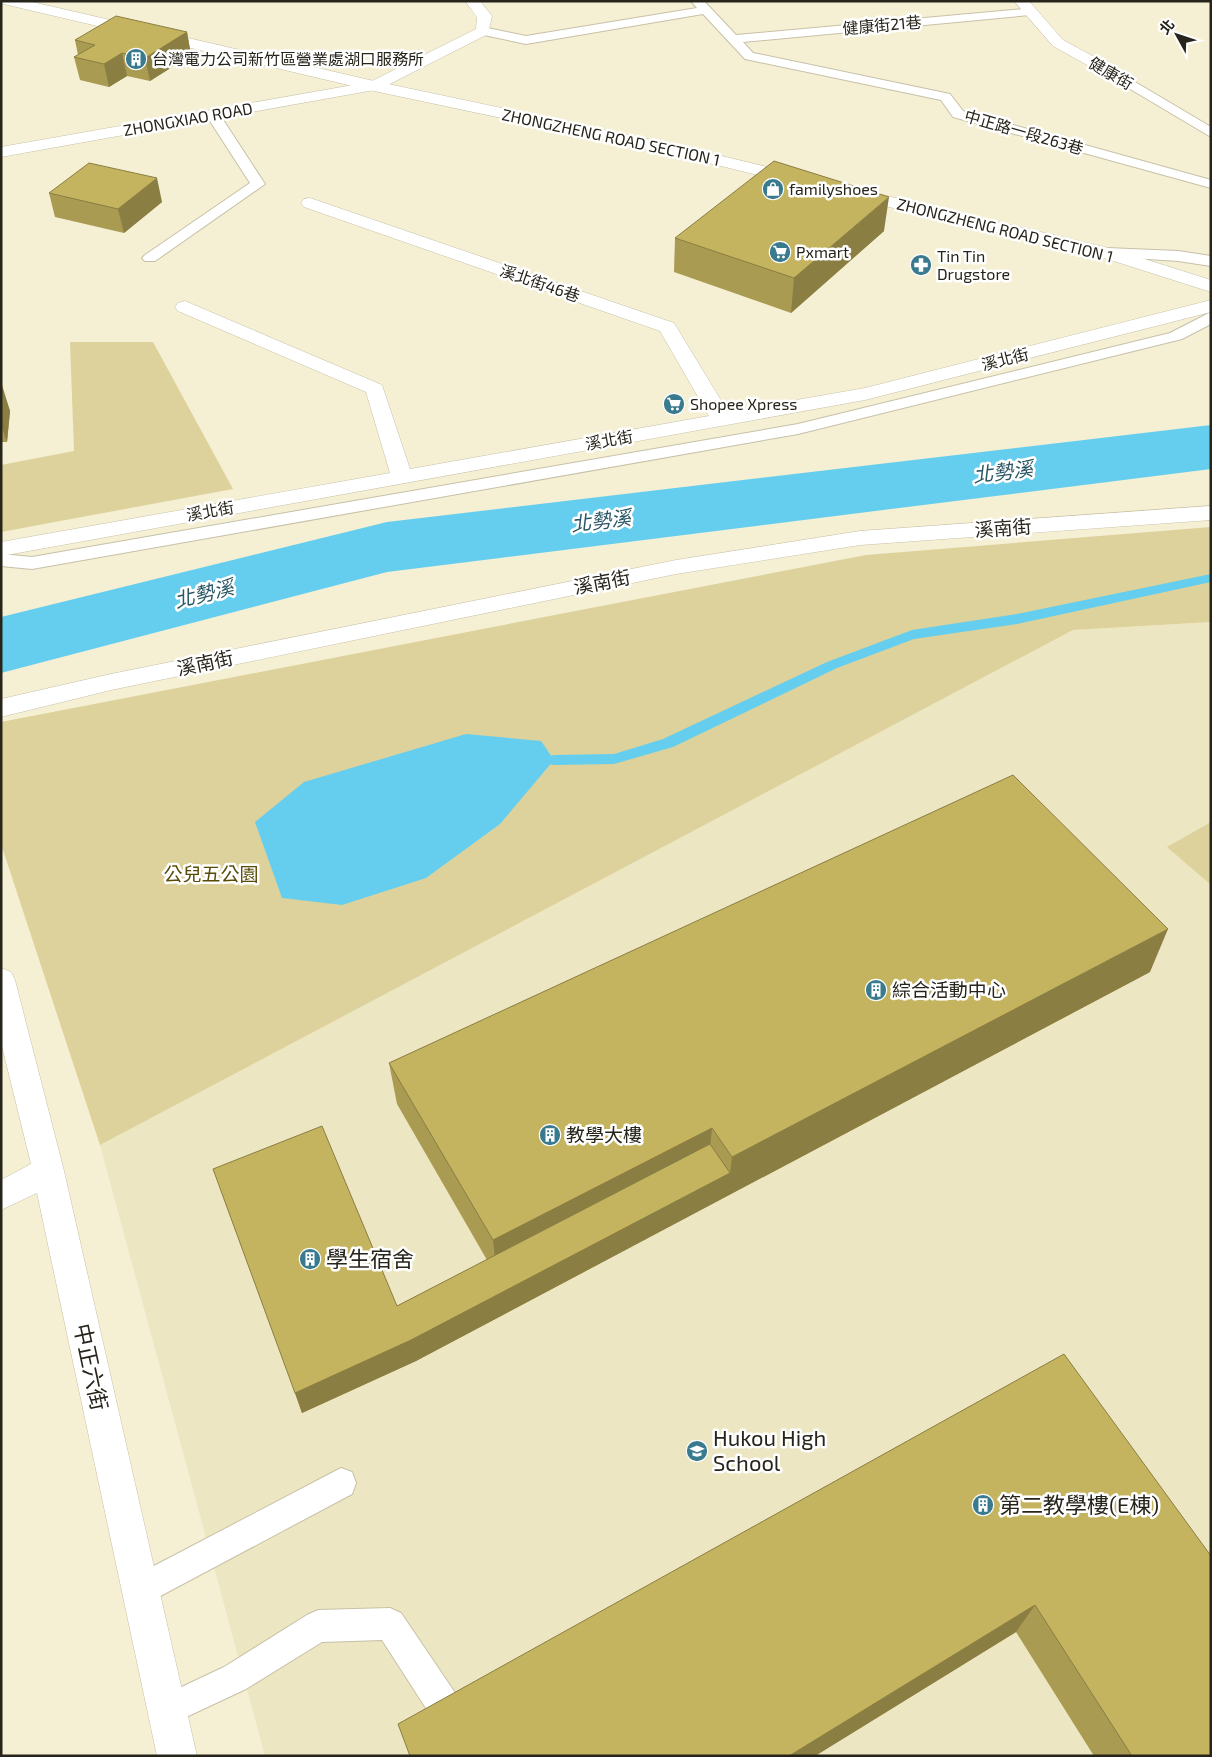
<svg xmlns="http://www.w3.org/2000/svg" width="1212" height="1757" viewBox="0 0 1212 1757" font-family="'Exo 2','Noto Sans TC',sans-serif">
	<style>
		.built { fill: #ede6c3 }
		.green { fill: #ddd29b }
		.water { fill: #65ceef }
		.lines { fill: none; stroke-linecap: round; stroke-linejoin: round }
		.stream { fill: #65ceef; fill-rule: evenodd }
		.river { fill: #65ceef; fill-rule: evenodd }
		.lane-casing { stroke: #c7c1a7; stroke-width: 2 }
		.street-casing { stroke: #c7c1a7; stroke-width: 1 }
		.secondary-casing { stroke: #c7c1a7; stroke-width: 1 }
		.lane { fill: #fff; fill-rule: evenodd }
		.street { fill: #fff; fill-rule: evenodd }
		.secondary { fill: #fff; fill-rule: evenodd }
		.wall { fill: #a99b52 }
		.shaded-wall { fill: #8a7e42 }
		.building { fill: #c5b45f; stroke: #8a7e42 }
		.labels { text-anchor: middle; stroke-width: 5; stroke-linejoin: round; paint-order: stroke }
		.far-street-label { font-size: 16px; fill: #27251b; stroke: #fff }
		.far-poi-label { font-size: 16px; fill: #27251b; stroke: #fff; text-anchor: start }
		.street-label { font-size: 19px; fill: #27251b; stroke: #fff }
		.park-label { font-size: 19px; fill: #574b06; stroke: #fff }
		.poi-label { font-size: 19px; fill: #27251b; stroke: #fff; text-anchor: start }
		.water-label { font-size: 20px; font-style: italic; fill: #2a5765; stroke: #fff }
		.near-poi-label { font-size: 22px; fill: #27251b; stroke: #fff; text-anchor: start }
		.near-street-label { font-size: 22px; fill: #27251b; stroke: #fff }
	</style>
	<rect width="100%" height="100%" fill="#f5efd4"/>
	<path class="built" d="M 1211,622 L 1211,1756 L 265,1756 L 100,1145 L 1073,630 Z"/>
	<path class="green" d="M 70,342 L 153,342 L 233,489 L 1,532 L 1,465 L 74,451 Z
		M 1211,527 L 1211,622 L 1073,630 L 100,1145 L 1,844 L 1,722 L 866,555 Z
		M 1211,822 L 1211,885 L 1167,847 Z"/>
	<path class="water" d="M 466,734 L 541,741 L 554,760 L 500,824 L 426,878 L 342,905 L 282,898 L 255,822 L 304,782 Z"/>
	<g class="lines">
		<path class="stream" d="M 1211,574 L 1211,582 L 1017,624 L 914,639 L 837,668 L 673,747 L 614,764 L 554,765 L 549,764 L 546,760 L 549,756 L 554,755 L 614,754 L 663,739 L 827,662 L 912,630 L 1017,614 Z"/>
		<path class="river" d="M 1211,425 L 1211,469 L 387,572 L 1,673 L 1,617 L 387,522 Z"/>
		<g class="lane-casing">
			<path id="lane" d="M 691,1 L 704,1 L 736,35 L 1034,8 L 1036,11 L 1034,14 L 1030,15 L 743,42 L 753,53 L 950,94 L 963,111 L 1211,180 L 1211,188 L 953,117 L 941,100 L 745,59 L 703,14 L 526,44 L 479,34 L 477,31 L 483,27 L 526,36 L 697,8 Z
				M 1120,73 L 1211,127 L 1211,137 L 1115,80 L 1114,77 Z
				M 213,111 L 218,112 L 265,184 L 155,261 L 145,261 L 142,258 L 145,255 L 250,183 L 206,115 Z
				M 1107,248 L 1178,251 L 1211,256 L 1211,266 L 1178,261 L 1102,256 L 1099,253 L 1102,250 Z
				M 1211,312 L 1211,324 L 1182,339 L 798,434 L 32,569 L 1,566 L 1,554 L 32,557 L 798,424 L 1170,333 Z
				M 341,1468 L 352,1472 L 356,1483 L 352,1494 L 151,1601 L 140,1605 L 129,1601 L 125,1590 L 129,1579 Z
				M 390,1608 L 401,1613 L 466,1709 L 470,1721 L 466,1733 L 454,1737 L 442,1733 L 382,1640 L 322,1642 L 246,1689 L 167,1726 L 156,1721 L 151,1710 L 156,1699 L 224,1667 L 307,1615 L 318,1610 Z"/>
		</g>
		<g class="street-casing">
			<path id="street" d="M 465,1 L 480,1 L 492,16 L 488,34 L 380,89 L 1,157 L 1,147 L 370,82 L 476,29 L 477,17 Z
				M 1014,1 L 1029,1 L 1063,40 L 1126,74 L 1128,77 L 1126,80 L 1114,80 L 1053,46 Z
				M 310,198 L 674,323 L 728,412 L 865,388 L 1211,300 L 1211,312 L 865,400 L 1,556 L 1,542 L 390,473 L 366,392 L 178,311 L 175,307 L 178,303 L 185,301 L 382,385 L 410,469 L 709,416 L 660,331 L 304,207 L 301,203 L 304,199 Z
				M 1211,506 L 1211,520 L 860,545 L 676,574 L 111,690 L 1,717 L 1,699 L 111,674 L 676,560 L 860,531 Z
				M 1,968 L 11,972 L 15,980 L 64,1171 L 197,1756 L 157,1756 L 37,1193 L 1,1210 L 1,1180 L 31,1164 L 1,1042 Z"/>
		</g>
		<g class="secondary-casing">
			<path id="secondary" d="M 1,1 L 28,1 L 374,81 L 676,145 L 805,176 L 808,180 L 805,184 L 799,185 L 676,155 L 374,91 L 8,5 L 3,4 Z
				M 853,188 L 1113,249 L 1211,280 L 1211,292 L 1101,257 L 847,197 L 844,193 L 847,189 Z"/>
		</g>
		<use href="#lane" class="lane"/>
		<use href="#street" class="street"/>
		<use href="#secondary" class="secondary"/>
	</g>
	<path class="wall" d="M 187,32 L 191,55 L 150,81 L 127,76 L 109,87 L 80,80 L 74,57 L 78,55 L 75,40 Z
		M 49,193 L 162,202 L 124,233 L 55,217 Z
		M 884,231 L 791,313 L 674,272 L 675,238 Z
		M 1,386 L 10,411 L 7,442 L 1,442 Z
		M 1150,972 L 416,1361 L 302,1413 L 295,1393 L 397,1306 L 487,1260 L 397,1104 L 389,1063 Z
		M 1211,1556 L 1211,1756 L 1094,1756 L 1016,1632 L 815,1756 L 410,1756 Z"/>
	<path class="shaded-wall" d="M 187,32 L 191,55 L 150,81 L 145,58 Z
		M 122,53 L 127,76 L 109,87 L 104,64 Z
		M 157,178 L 162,202 L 124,233 L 118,209 Z
		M 889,197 L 884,231 L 791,313 L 794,278 Z
		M 2,385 L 10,411 L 7,442 L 1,425 Z
		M 1168,929 L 1150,972 L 416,1361 L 302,1413 L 295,1393 L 730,1173 L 732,1157 Z
		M 712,1128 L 708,1167 L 497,1277 L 493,1240 Z
		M 1035,1605 L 1016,1632 L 815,1756 L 789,1756 Z"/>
	<path class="building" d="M 116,16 L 187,32 L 145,58 L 122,53 L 104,64 L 74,57 L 95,45 L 75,40 Z
		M 774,161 L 889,197 L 794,278 L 675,238 Z
		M 89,163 L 157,178 L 118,209 L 49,193 Z
		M 1013,775 L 1168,929 L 732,1157 L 712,1128 L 493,1240 L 389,1063 Z
		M 322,1126 L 397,1306 L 710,1144 L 730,1173 L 411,1340 L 295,1393 L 213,1169 Z
		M 1064,1354 L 1211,1556 L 1211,1756 L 1132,1756 L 1035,1605 L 789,1756 L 410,1756 L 398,1724 Z"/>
	<defs>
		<g id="building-disc" transform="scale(1.125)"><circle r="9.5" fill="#3a7a8e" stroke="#fff"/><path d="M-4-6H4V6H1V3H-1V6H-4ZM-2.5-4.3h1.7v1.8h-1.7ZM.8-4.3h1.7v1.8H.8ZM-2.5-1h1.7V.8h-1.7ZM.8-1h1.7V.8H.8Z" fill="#fff"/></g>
		<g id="shop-disc" transform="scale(1.125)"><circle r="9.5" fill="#3a7a8e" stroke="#fff"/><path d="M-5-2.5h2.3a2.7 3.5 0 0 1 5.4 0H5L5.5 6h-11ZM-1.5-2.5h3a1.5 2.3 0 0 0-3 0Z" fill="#fff"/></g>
		<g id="supermarket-disc" transform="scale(1.125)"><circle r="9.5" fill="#3a7a8e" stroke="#fff"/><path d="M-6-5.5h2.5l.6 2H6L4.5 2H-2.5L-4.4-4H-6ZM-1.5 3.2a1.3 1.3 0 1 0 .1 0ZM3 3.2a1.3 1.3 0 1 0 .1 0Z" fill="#fff"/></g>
		<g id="pharmacy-disc" transform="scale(1.125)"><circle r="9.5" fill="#3a7a8e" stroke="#fff"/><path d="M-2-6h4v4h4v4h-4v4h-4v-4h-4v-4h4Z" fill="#fff"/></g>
		<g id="school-disc" transform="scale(1.125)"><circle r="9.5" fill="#3a7a8e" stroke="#fff"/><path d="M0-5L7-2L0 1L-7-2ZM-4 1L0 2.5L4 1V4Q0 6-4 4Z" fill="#fff"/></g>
	</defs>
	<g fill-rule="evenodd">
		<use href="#building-disc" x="136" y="59"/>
		<use href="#shop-disc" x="773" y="189"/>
		<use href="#supermarket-disc" x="780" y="252"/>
		<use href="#pharmacy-disc" x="921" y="265"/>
		<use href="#supermarket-disc" x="674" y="404"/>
		<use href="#building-disc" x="876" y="990"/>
		<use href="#building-disc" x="550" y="1135"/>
		<use href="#building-disc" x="310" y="1259"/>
		<use href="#school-disc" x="697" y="1451"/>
		<use href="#building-disc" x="983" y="1505"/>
	</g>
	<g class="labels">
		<g class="far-street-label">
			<text transform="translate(882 25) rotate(-5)" y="6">健康街21巷</text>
			<text transform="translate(1111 73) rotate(30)" y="6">健康街</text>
			<text transform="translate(188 119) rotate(-10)" y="6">ZHONGXIAO ROAD</text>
			<text transform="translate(1024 132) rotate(16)" y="6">中正路一段263巷</text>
			<text transform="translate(611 137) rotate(12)" y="6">ZHONGZHENG ROAD SECTION 1</text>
			<text transform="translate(1005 230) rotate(14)" y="6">ZHONGZHENG ROAD SECTION 1</text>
			<text transform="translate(540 283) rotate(19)" y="6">溪北街46巷</text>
			<text transform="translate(1005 359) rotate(-14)" y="6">溪北街</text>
			<text transform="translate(609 440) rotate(-10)" y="6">溪北街</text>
			<text transform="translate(210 511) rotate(-10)" y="6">溪北街</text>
		</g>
		<g class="far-poi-label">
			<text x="152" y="65">台灣電力公司新竹區營業處湖口服務所</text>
			<text x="789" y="195">familyshoes</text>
			<text x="796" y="258">Pxmart</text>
			<text x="937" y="262">Tin Tin<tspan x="937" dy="18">Drugstore</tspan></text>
			<text x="690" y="410">Shopee Xpress</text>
		</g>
		<g class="street-label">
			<text transform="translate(1003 528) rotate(-4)" y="7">溪南街</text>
			<text transform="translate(602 582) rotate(-11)" y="7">溪南街</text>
			<text transform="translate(205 663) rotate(-12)" y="7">溪南街</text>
		</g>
		<g class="park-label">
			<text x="211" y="881">公兒五公園</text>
		</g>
		<g class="poi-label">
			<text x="892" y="997">綜合活動中心</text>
			<text x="566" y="1142">教學大樓</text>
		</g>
		<g class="water-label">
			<text transform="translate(1003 472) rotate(-7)" y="7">北勢溪</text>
			<text transform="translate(601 521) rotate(-7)" y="7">北勢溪</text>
			<text transform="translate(204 594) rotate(-14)" y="7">北勢溪</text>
		</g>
		<g class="near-poi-label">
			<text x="326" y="1267">學生宿舍</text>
			<text x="713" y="1446">Hukou High<tspan x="713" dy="25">School</tspan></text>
			<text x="999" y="1513">第二教學樓(E棟)</text>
		</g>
		<g class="near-street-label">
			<text transform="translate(91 1367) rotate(78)" y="8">中正六街</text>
		</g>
	</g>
	<rect width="1212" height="1757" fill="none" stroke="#27251b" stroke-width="5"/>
	<g transform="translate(1177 35) rotate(310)" stroke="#ffffff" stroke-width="4" paint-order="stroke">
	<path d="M0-4L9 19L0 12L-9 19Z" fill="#27251b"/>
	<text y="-8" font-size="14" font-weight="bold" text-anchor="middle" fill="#27251b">北</text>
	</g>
</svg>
